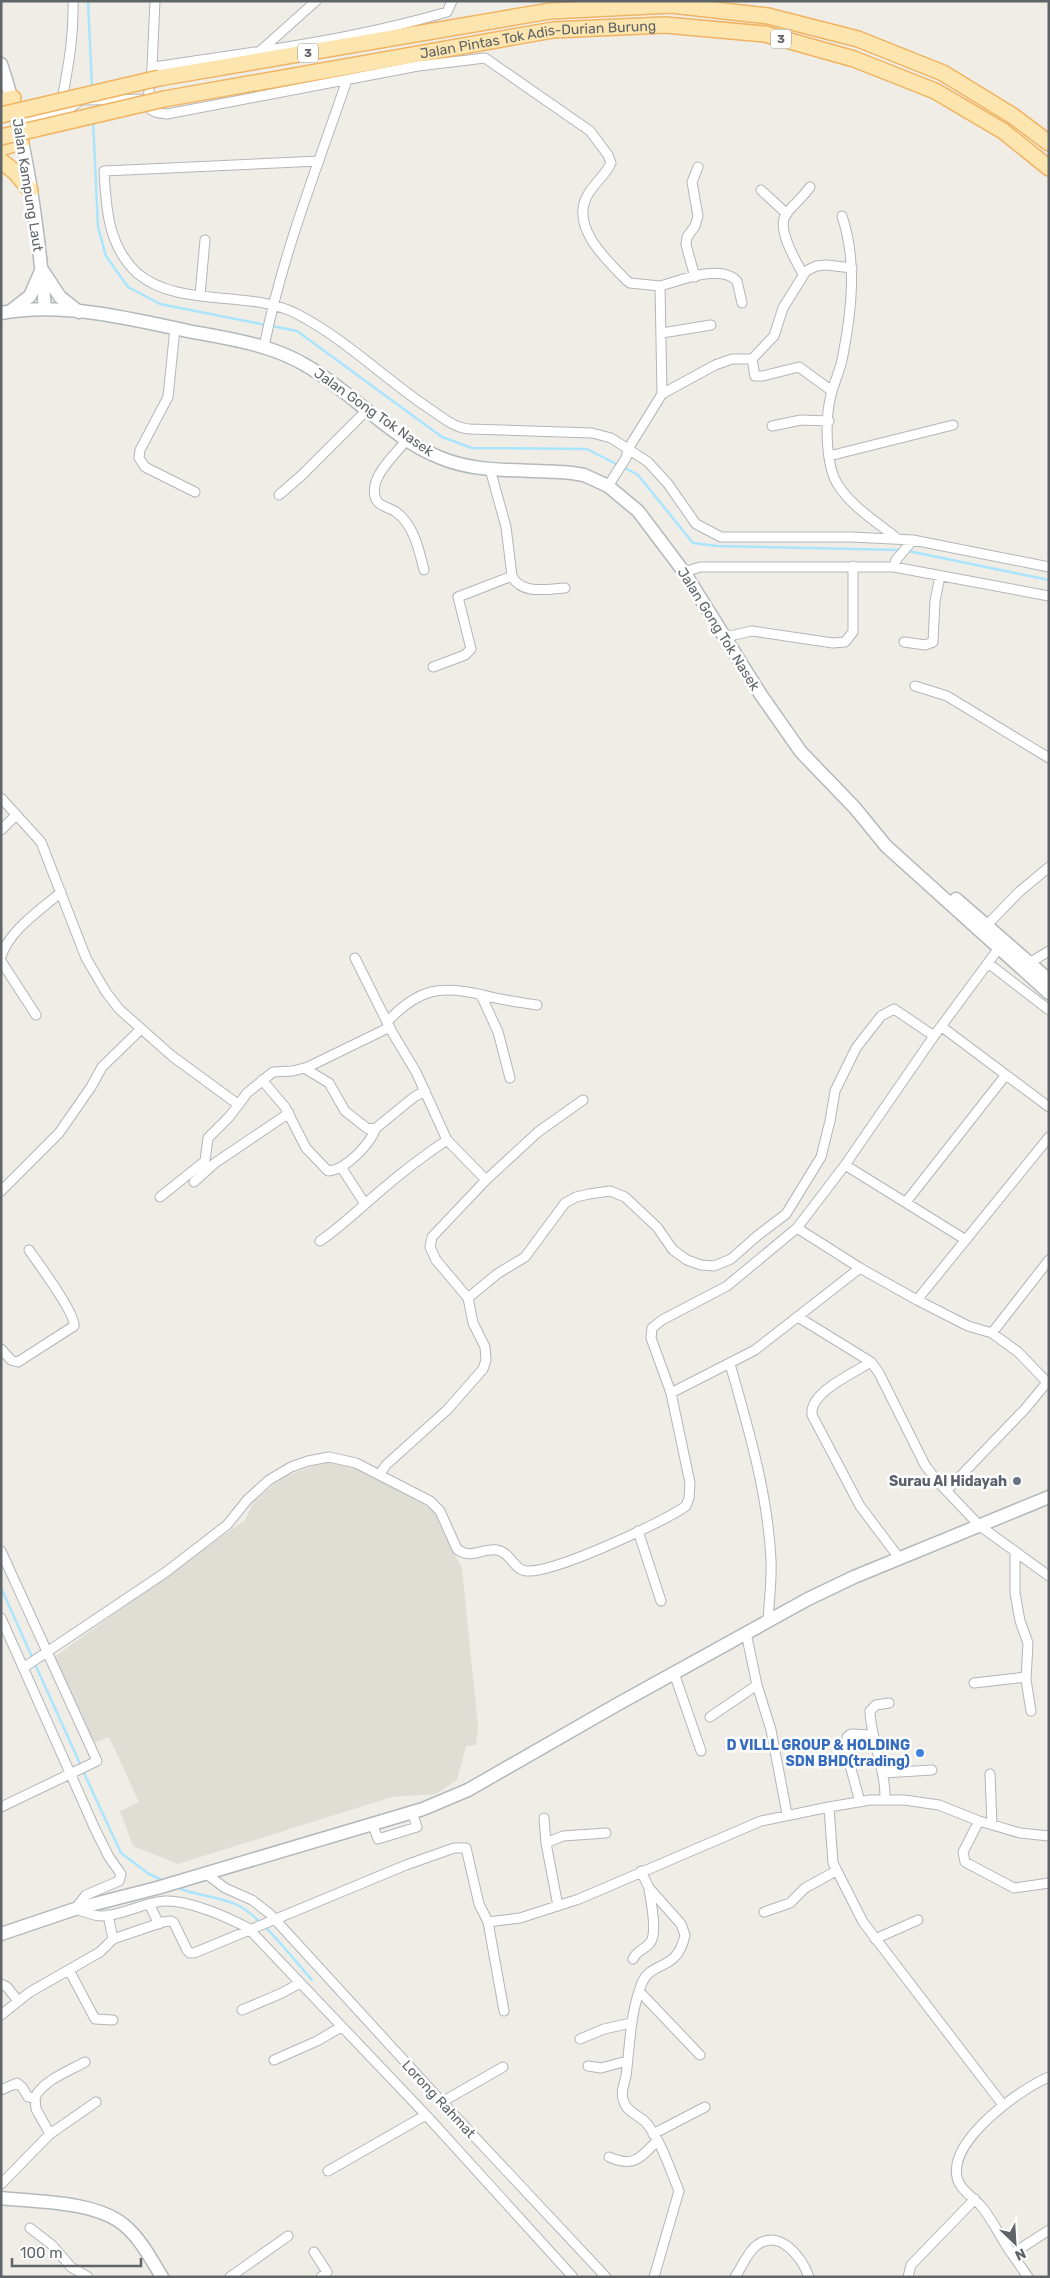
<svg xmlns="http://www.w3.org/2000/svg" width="1050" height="2278" viewBox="0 0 1050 2278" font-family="Rubik,sans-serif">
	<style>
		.education { fill: #e0ddd5 }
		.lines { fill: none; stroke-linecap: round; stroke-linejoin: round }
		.stream { stroke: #aae5fd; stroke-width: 2.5 }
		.street-casing { stroke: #b2b6b9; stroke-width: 11 }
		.secondary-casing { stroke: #b3b8bb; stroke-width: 15 }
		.primary-casing { stroke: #efb361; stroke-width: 18 }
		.street { stroke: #fff; stroke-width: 9 }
		.secondary { stroke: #fff; stroke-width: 12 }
		.primary { stroke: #fde5af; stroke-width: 15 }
		.primary-bridge-casing { stroke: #efb361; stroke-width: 18; stroke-linecap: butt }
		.primary-bridge { stroke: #fde5af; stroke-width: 15 }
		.worship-dot { fill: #6b7280; stroke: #fff; stroke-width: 2 }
		.shop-dot { fill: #3f7fe0; stroke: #fff; stroke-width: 2 }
		.labels { text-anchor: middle; stroke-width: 5; stroke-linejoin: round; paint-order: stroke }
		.shield { fill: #fff; stroke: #8e9295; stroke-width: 1 }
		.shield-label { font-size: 12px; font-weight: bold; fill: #5e6467 }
		.street-label { font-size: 14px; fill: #5e6467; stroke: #fff }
		.worship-label { font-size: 14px; font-weight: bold; fill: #5b616d; stroke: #fff; text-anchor: end }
		.shop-label { font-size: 14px; font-weight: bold; fill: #366cbe; stroke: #fff; text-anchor: end }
	</style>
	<rect width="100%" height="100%" fill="#f0ede7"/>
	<path class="education" d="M 330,1460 L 366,1470 L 434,1511 L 462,1569 L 478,1725 L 476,1745 L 466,1746 L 457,1780 L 436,1794 L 392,1797 L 178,1864 L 133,1846 L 120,1811 L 139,1802 L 109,1737 L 91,1744 L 54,1657 L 245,1520 L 254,1501 L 283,1477 Z"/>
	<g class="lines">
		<path class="stream" d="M 88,1 L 92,87
			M 93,120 L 98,227 L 106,256 L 128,287 L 160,304 L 266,325
			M 272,326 L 297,331 L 442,437 L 472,448 L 587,449 L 618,465
			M 623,467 L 638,475 L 693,543 L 717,546 L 900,550
			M 908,551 L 1049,580
			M 1,1588 L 33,1659
			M 35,1664 L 81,1766
			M 83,1771 L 121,1853 L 149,1874 L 164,1881
			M 176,1887 C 195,1896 220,1896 239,1906 C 261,1917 294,1960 312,1980"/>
		<g class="street-casing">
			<path id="street" d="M 259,52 L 316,1
				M 152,67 C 251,53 351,40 447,12 L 452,1
				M 63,94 C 69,63 74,33 73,1
				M 85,100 L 148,99 L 152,67 L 155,1
				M 147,100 L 147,106 C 153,113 158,113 167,114 L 418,66 L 485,58 L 590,131 L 608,155 L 611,163 C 605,176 592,185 586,198 C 572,229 607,260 626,280 L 630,283 L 660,286
				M 17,121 L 67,110 L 81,100
				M 319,161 L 104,171 C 106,208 108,246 137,273 C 179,309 250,289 297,314 C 344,338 384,378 427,407 C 441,416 453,428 470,429 L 592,433 L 611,438 L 648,462 L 668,484 L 696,524 L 721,537 L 851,537 L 913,540 L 1049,567
				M 761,190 L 787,214
				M 842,216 C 857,261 852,309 843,355 C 841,369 834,382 831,395 C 825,418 825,465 838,485 C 852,507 878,523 898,539
				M 803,274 C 796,261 776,229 786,214 C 793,205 803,197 810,187
				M 695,277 L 686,245 L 687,237 L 695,226 L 698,216 L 692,182 L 698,167
				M 200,295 L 205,240
				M 175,328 L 168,397 L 140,450 L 139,458 L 145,467 L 195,492
				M 662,333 L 711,325
				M 264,347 C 282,255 317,168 347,80
				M 752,359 L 755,376 L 763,376 L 799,367 L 832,391
				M 662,394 L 660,286 C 679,281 720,263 737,281 L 742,303
				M 772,426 L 801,420 L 829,421
				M 407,439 C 398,452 383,464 377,479 C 374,485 373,495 377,501 C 381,507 391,508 396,512 C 414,525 419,550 424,570
				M 829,456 L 953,425
				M 490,469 L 506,527 L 512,576 C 521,595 547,589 565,588
				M 608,486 L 626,458 L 628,449 L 662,394 L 715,365 L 732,359 L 752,359 L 774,336 L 783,308 L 806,271 L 816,266 L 827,265 L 852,268
				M 279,495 L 302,475 L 368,409
				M 894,567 L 896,560 L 913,540
				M 684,572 L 700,567 L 894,567 L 1049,596
				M 725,637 L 752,631 L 833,643 L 845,642 L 853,632 L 853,566
				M 904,642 L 925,645 L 933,642 L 935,601 L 940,576
				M 433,667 L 465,655 L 471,649 L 458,597 L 512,576
				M 915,686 L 947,696 L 1049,758
				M 1,798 L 41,842 L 86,958 L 106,992 L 119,1009 L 172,1056 L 232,1100 L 239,1104 L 247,1093 L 273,1072 L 293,1071 L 308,1067 L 390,1027
				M 1,830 L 16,815
				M 987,925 L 1019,892 L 1049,867
				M 1,957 C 9,930 41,910 61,892
				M 355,958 L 392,1032 L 416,1072 L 447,1140 L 486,1180
				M 1,961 L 36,1015
				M 988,963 L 1049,1010
				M 1029,963 L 1049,951
				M 481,995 L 498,1032 L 510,1078
				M 388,1021 C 419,988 441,985 483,995 C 501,1000 519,1002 537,1005
				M 942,1027 L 1049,1107
				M 304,1068 L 329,1083 L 345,1111 L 368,1129 L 376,1128 L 414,1097 L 425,1091
				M 262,1080 L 285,1107 L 306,1148 L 328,1171 C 346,1170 370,1144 376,1128
				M 845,1165 L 966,1240
				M 341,1167 L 365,1204
				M 194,1182 L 215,1163 L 289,1113
				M 1,1191 L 59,1133 L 91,1087 L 102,1067 L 141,1029
				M 160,1197 L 205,1161 L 208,1138 L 229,1117 L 239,1104
				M 906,1202 L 1005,1076
				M 797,1228 L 860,1268 L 917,1300 L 968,1326 L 992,1333 L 1018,1352 L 1047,1382
				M 320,1241 C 342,1226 359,1209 379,1192 C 401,1173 423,1156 447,1140
				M 468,1298 L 497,1274 L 525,1257 L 565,1203 L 576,1197 L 589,1194 L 610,1191 L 625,1197 L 657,1227 L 673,1250 L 687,1260 L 701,1265 L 714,1266 L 731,1259 L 757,1236 L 786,1214 L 821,1157 L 830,1121 L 835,1091 L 856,1048 L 881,1016 L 894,1009 L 934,1036
				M 917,1300 L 1049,1137
				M 798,1317 L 871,1362 L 879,1373 L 925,1465 L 937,1481 L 980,1526 L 1049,1576
				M 992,1333 L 1049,1260
				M 1,1349 L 11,1360 L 18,1362 L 74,1326 C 76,1314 38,1263 29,1250
				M 871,1362 C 854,1373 809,1392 812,1415 L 860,1506 L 900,1559
				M 730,1364 C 748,1427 768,1494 771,1560 C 772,1580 769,1601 768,1621
				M 671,1393 L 755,1350 L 860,1268
				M 380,1474 L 386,1465 L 448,1409 L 483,1369 L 486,1360 L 485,1347 L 473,1323 L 468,1298 L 436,1260 L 430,1247 L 432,1237 L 486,1180 L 538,1132 L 583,1100
				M 947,1490 L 1025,1409 L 1049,1380
				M 638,1531 L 661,1601
				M 1,1551 L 97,1761 L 1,1807
				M 1015,1551 L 1015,1593 L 1020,1621 L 1028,1643 L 1026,1680 L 1031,1711
				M 1,1618 L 95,1829 L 109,1857 L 121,1874 L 119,1881 L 86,1895 L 75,1909 C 84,1911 92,1916 101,1916 C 123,1916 143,1902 165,1901 C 189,1900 227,1917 248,1928 L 426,2115 L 573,2277
				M 746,1633 L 757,1685 L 771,1730 L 787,1814
				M 23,1668 L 166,1572 L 227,1525 L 248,1499 L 269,1480 L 291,1467 L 308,1461 L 329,1457 L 356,1463 L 430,1501 L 440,1511 L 457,1549 C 470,1560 482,1548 497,1550 C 511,1552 513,1570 527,1571 C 554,1573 662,1523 686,1506 L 689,1498 L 690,1483 L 671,1393 L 651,1338 L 652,1328 L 662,1320 L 727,1286 L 797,1228 L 845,1165 L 934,1036 L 999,948
				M 674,1673 L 701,1751
				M 974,1683 L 1026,1677
				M 710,1717 L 757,1685
				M 883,1773 L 932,1770
				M 990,1774 L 992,1825
				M 885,1799 C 886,1769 871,1742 870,1711 L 876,1705 L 889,1703
				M 860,1802 L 848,1758 L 847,1737 L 851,1734 L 872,1735
				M 829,1807 L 833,1863 L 863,1922 L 1003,2105
				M 544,1818 L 546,1843
				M 979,1821 L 963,1852 L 965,1862 L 1014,1888 L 1049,1883
				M 372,1823 L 378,1839 L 417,1827 L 412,1812
				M 641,1871 L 649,1888 L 681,1924 L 685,1935 C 677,1973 651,1960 642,1983 C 630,2013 630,2045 626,2076 C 624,2085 620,2093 624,2102 C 627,2113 642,2116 648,2125 C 662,2144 670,2169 679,2191 L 654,2277
				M 205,1873 L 225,1888 L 252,1900 L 270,1914 L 442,2102 L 606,2277
				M 149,1904 L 159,1924
				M 558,1906 L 546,1843 L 563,1836 L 606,1833
				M 764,1912 L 790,1903 L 805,1888 L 836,1871
				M 108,1915 L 113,1939
				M 488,1922 L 504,2011
				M 875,1939 L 918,1920
				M 633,1959 C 636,1951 644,1950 650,1943 C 658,1933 651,1902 649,1889
				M 69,1970 L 95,2019 L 113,2020
				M 1,1984 L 7,1987 L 18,2001
				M 639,1991 L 700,2055
				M 242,2010 L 282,1993 L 300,1983
				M 1,2015 L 30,1992 L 100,1952 L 113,1939 L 163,1922 L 171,1921 L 174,1923 L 187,1950 L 190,1953 L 194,1953 L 406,1865 L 454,1848 L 466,1848 L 479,1904 L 488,1922 L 520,1918 L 579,1899 L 761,1821 L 829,1807 L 870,1800 L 904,1800 L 939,1805 L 979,1821 L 1020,1833 L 1049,1836
				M 580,2039 L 604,2029 L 631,2023
				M 274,2060 L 317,2041 L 341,2027
				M 588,2066 L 601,2068 L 627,2061
				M 1,2090 L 17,2083 L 22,2087 L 28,2097 L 34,2098
				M 442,2102 L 503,2067
				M 50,2134 L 36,2109 L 35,2097 C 44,2080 69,2071 85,2062
				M 653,2134 L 705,2107
				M 609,2157 C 634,2168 640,2158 657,2141
				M 328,2171 L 426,2115
				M 1,2184 L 50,2134 L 96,2102
				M 30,2228 L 52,2245 L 71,2267 L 88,2277
				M 314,2252 L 327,2272 L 321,2277
				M 1012,2254 C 1001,2239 993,2220 981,2206 C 973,2197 959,2189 957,2177 C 949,2140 1020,2089 1049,2077
				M 230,2277 L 288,2236
				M 735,2277 C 742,2267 748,2251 757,2245 C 780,2228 802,2258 809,2277
				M 908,2277 L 911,2265 L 975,2199
				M 1028,2277 L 1012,2254 L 1049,2230"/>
		</g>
		<g class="secondary-casing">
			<path id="secondary" d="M 1,64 C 27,142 38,227 45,308
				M 43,271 L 60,297 L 79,312
				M 12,310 L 30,296 L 41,271
				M 1,313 C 63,302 128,318 188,331 C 229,339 271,344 307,366 C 352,392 393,440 441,458 C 482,475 528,468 572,473 L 584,475 L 608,486 L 638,511 L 684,572 L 761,695 L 801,752 L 855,808 L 886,846 L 1049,993
				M 956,899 L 1049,980
				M 1,1934 L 75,1909 L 157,1888 L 423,1809 L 468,1790 L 618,1704 L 808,1599 L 854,1577 L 1049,1497
				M 1,2198 C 37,2202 95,2201 124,2225 C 140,2238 151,2259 162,2277"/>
		</g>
		<g class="primary-casing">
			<g id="primary">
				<path d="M 159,78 L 550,11 L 671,5 L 768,16 L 858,39 L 943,73 L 1013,116 L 1049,143"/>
				<path id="s1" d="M 164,99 L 553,30 L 665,25 L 765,34 L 854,59 L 935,91 L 1003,131 L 1049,168"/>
				<path d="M 1,101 L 13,98"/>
				<path d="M 1,148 L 21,142"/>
				<path d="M 1,161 L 15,172 L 30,190"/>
			</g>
		</g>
		<use href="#street" class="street"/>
		<use href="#secondary" class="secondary"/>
		<use href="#primary" class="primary"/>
		<g class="primary-bridge-casing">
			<path id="primary-bridge" d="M 1,115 L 159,78
				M 1,137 L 164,99"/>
		</g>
		<use href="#primary-bridge" class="primary-bridge"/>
	</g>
	<circle class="worship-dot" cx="1017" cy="1481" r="5"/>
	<circle class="shop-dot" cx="920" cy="1753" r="5"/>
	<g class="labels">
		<g class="shield">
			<rect x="771" y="29.5" width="20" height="19" rx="4"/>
			<rect x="298" y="43.5" width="20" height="19" rx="4"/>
		</g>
		<g class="shield-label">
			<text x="781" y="43">3</text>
			<text x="308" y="57">3</text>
		</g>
		<g class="street-label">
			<text dy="5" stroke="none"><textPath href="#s1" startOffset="379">Jalan Pintas Tok Adis-Durian Burung</textPath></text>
			<text transform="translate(28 185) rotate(81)" y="5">Jalan Kampung Laut</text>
			<text transform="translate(374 412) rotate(35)" y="5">Jalan Gong Tok Nasek</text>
			<text transform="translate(719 629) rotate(58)" y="5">Jalan Gong Tok Nasek</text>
			<text transform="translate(439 2099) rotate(47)" y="5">Lorong Rahmat</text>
		</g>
		<g class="worship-label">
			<text x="1007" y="1486">Surau Al Hidayah</text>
		</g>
		<g class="shop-label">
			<text x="910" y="1750">D VILLL GROUP &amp; HOLDING<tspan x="910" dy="16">SDN BHD(trading)</tspan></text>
		</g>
	</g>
	<rect width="1050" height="2278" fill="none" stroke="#5e6467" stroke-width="5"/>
	<g transform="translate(1015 2243) rotate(155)" stroke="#ffffff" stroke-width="4" paint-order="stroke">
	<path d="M0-4L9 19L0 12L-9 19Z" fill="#5e6467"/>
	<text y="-8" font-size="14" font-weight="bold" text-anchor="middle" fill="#5e6467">N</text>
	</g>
	<path d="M12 2258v8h129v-8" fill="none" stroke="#5e6467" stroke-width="2.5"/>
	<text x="20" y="2258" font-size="15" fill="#5e6467" stroke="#ffffff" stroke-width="4" paint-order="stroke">100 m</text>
</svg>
